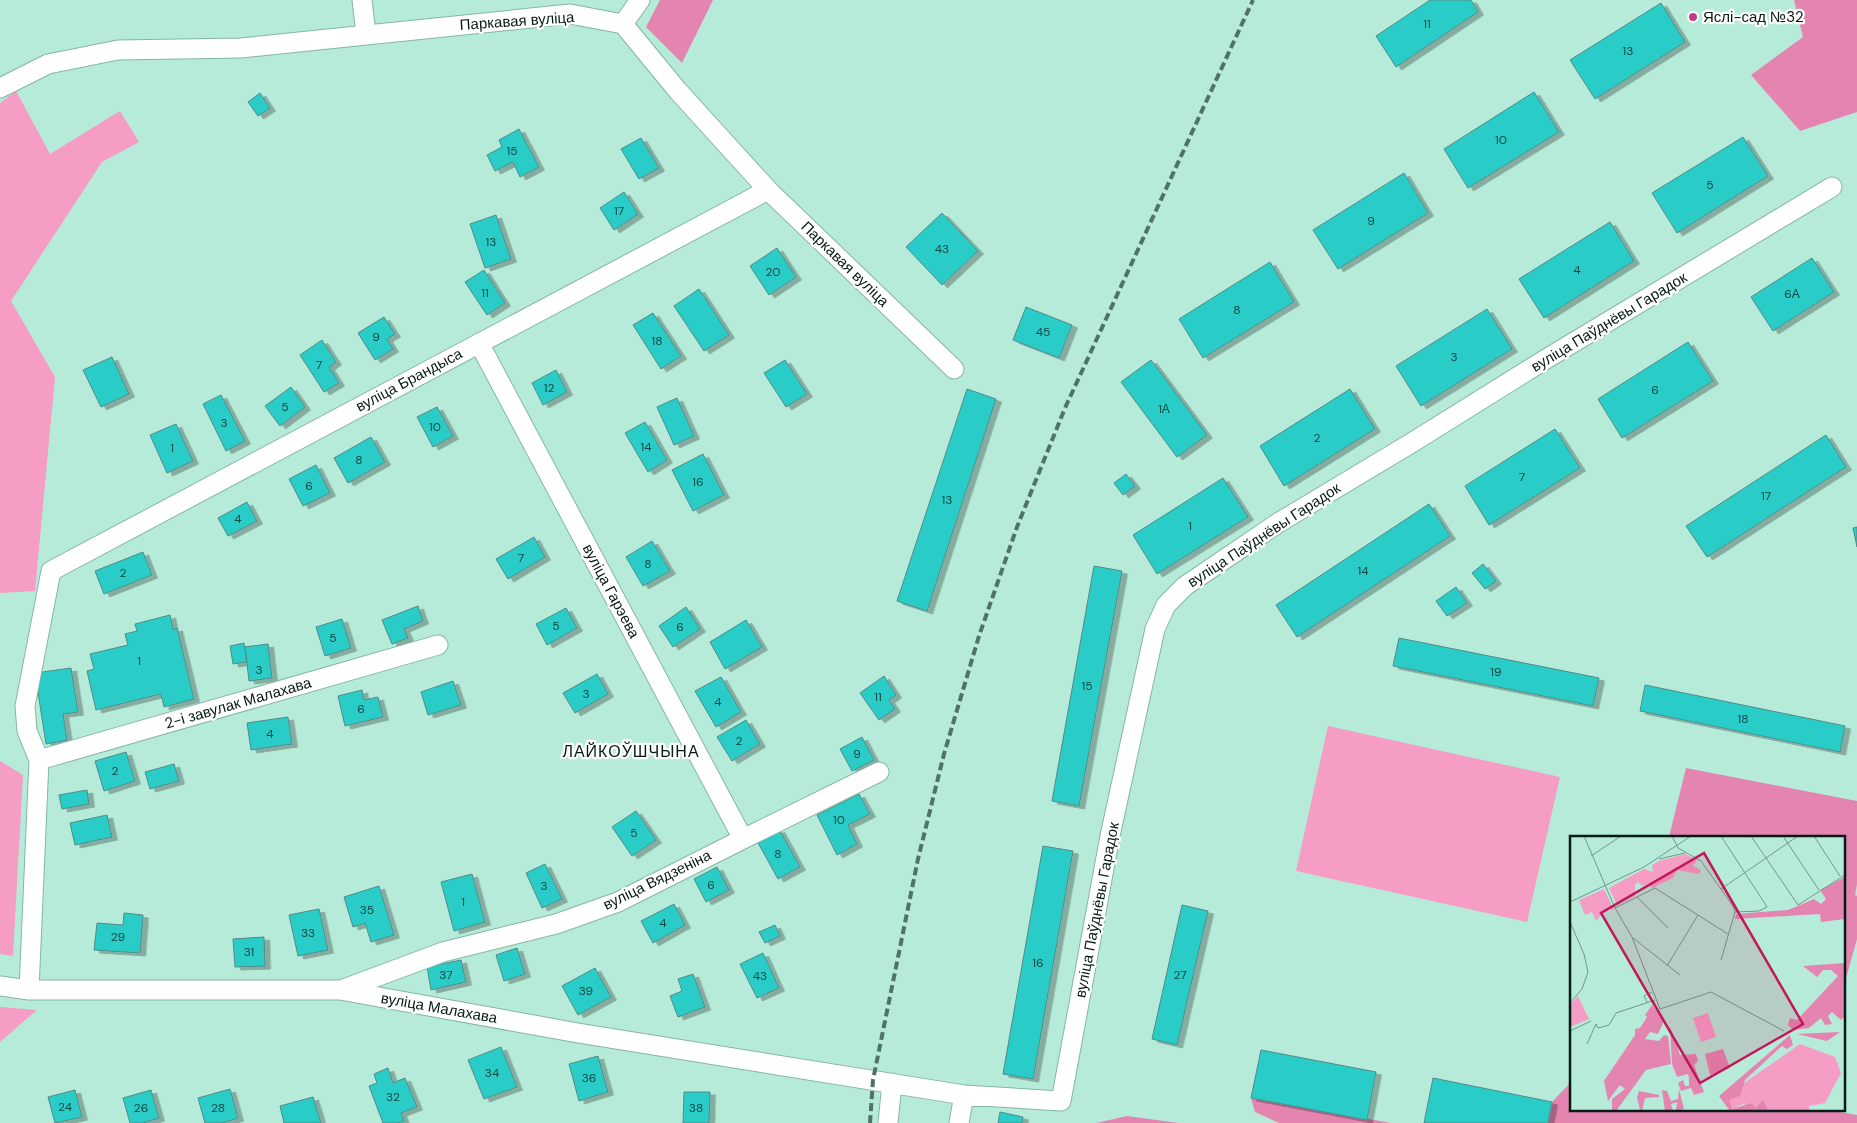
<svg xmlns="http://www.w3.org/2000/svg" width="1857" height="1123" viewBox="0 0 1857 1123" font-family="'DM Sans',sans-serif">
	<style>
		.green { fill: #f59dc4 }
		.forest { fill: #e385b0 }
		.building { fill: #2accc8; stroke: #528a87; filter: url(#shadow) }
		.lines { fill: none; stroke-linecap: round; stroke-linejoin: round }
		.minor-casing { stroke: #84b6a5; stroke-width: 21 }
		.minor { stroke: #fff; stroke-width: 19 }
		.rail { stroke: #507267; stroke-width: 4; stroke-dasharray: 8 4; stroke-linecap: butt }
		.poi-dot { fill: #c03c81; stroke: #fff; stroke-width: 2 }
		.labels { text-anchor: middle; stroke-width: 4.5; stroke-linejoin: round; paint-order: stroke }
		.number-label { font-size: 12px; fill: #104742 }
		.poi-label { font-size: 15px; fill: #071b15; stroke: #fff; text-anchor: start }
		.street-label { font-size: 15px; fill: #071b15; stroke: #fff }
		.neighbourhood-label { font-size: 16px; letter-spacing: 1px; fill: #071b15; stroke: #fff }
		.inset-road { fill: none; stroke: #71988b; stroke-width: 1 }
		.view { fill: #c2185b; fill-opacity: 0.15; stroke: #c2185b; stroke-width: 2.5 }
		.inset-edge { fill: none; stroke: #071b15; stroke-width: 2.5 }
	</style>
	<defs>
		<filter id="shadow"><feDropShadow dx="5.5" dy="3" stdDeviation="0" flood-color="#0004"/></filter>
	</defs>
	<rect width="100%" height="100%" fill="#b7ebd9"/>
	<path class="green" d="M 16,91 L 50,154 L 120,111 L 139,142 L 102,162 L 11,301 L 55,377 L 35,591 L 0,593 L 0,103 Z
		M 1328,726 L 1560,777 L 1527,922 L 1296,871 Z
		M 0,761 L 23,775 L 13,956 L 0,954 Z
		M 0,1007 L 37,1010 L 0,1042 Z"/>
	<path class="forest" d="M 660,0 L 713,0 L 682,63 L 646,27 Z
		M 1794,0 L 1857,0 L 1857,112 L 1800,131 L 1751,75 L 1803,37 Z
		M 1686,768 L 1857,801 L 1857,884 L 1855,895 L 1857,896 L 1857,939 L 1843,989 L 1843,837 L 1669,837 Z
		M 1571,1082 L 1571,1109 L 1823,1109 L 1857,1115 L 1857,1123 L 1548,1123 L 1552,1102 Z
		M 1251,1098 L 1391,1123 L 1279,1123 L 1255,1112 Z
		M 1127,1116 L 1179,1123 L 1096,1123 Z"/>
	<path class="building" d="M 1430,0 L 1471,0 L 1478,12 L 1396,67 L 1376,36 Z
		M 1661,3 L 1685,42 L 1595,99 L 1570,60 Z
		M 1534,92 L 1559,132 L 1468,188 L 1444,149 Z
		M 260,93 L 270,108 L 258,116 L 248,102 Z
		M 519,129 L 539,167 L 520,177 L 513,162 L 495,171 L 487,155 L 502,147 L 499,140 Z
		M 1743,137 L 1768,176 L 1677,233 L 1652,193 Z
		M 641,138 L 659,168 L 639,179 L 621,149 Z
		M 1404,173 L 1428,213 L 1338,269 L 1313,230 Z
		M 624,192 L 638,214 L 614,230 L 600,208 Z
		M 942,213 L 978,251 L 942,285 L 906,247 Z
		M 496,215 L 511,259 L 485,268 L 470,224 Z
		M 1610,222 L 1634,261 L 1544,318 L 1519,279 Z
		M 777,248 L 796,277 L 769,295 L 750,266 Z
		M 1812,258 L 1834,292 L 1773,331 L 1751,297 Z
		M 1270,262 L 1294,302 L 1203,358 L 1179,319 Z
		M 484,270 L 505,303 L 487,315 L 465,282 Z
		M 699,289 L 729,335 L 704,351 L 674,306 Z
		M 1026,307 L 1072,325 L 1059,358 L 1013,340 Z
		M 1487,309 L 1512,349 L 1421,406 L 1396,366 Z
		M 653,313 L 681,356 L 661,369 L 633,325 Z
		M 384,317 L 395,334 L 387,339 L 393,349 L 375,360 L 358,333 Z
		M 322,340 L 336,362 L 329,367 L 339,383 L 324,392 L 300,355 Z
		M 1688,342 L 1713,381 L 1622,438 L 1598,399 Z
		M 112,357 L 129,394 L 101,407 L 83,370 Z
		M 785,360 L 807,394 L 786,407 L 764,373 Z
		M 1151,360 L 1207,435 L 1177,457 L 1121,382 Z
		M 556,370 L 567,392 L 543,405 L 532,383 Z
		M 291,387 L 305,407 L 280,426 L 265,406 Z
		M 967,389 L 996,399 L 927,611 L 897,601 Z
		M 1350,389 L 1375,429 L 1284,486 L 1260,446 Z
		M 221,395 L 245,441 L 226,451 L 203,404 Z
		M 677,398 L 694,436 L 674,445 L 657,407 Z
		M 437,407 L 453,436 L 433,447 L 417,417 Z
		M 645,422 L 667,460 L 648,472 L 625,433 Z
		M 176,424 L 193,461 L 167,473 L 150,435 Z
		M 1555,429 L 1580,468 L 1489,525 L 1465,486 Z
		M 1826,435 L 1846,467 L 1707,557 L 1686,526 Z
		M 371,437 L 385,462 L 348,483 L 334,458 Z
		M 703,454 L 724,495 L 693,511 L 672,470 Z
		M 316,465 L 330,493 L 303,506 L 289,479 Z
		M 1126,474 L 1135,486 L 1123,495 L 1114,483 Z
		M 1223,478 L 1248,517 L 1157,574 L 1133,535 Z
		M 247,502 L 257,521 L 228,536 L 218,518 Z
		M 1429,504 L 1450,536 L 1297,637 L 1276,605 Z
		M 1857,527 L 1857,547 L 1853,528 Z
		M 534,537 L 545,557 L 508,579 L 496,559 Z
		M 652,541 L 670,571 L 643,586 L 626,557 Z
		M 143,552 L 152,575 L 104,594 L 95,571 Z
		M 1483,564 L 1496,581 L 1485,589 L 1472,573 Z
		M 1094,566 L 1122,571 L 1079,806 L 1052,801 Z
		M 1456,587 L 1467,603 L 1447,616 L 1436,601 Z
		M 418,606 L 423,621 L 404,629 L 408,638 L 392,644 L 382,620 Z
		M 686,607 L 700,629 L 673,647 L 659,626 Z
		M 566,608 L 577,628 L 547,645 L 536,624 Z
		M 170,615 L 173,629 L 177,628 L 194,699 L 164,707 L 161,694 L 96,710 L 87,671 L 94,669 L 90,654 L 128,645 L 125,634 L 137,631 L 135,624 Z
		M 342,619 L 351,648 L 325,656 L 316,627 Z
		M 746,620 L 762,647 L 725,669 L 710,642 Z
		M 1399,638 L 1599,678 L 1593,706 L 1393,666 Z
		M 244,643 L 247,662 L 233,664 L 230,646 Z
		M 268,644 L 272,678 L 249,681 L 245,647 Z
		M 71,668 L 78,712 L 63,714 L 67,740 L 46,744 L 35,673 Z
		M 597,674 L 608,694 L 575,713 L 563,693 Z
		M 884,676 L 896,695 L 889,700 L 895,709 L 879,720 L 860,693 Z
		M 721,677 L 741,712 L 716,727 L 695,691 Z
		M 453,681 L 461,705 L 428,715 L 421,692 Z
		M 1645,685 L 1845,726 L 1840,752 L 1640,711 Z
		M 362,690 L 364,700 L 378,697 L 383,717 L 345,726 L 338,696 Z
		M 288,717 L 292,744 L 251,750 L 247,723 Z
		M 746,720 L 760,744 L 732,761 L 717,737 Z
		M 862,737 L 874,760 L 852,771 L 840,749 Z
		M 126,752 L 135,781 L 104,791 L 95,761 Z
		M 174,764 L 179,781 L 150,789 L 145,772 Z
		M 87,790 L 89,804 L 62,809 L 59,795 Z
		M 859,794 L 870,814 L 848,825 L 857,844 L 837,855 L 817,815 Z
		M 636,811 L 656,840 L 632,856 L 612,827 Z
		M 107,815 L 112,837 L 75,845 L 70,823 Z
		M 779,829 L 800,867 L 778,879 L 757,841 Z
		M 1043,846 L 1073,851 L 1033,1079 L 1003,1074 Z
		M 545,864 L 562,899 L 542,908 L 526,873 Z
		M 717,867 L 729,890 L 706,902 L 694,879 Z
		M 472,874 L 485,922 L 454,931 L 441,882 Z
		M 379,886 L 394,935 L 371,942 L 365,923 L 353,927 L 344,897 Z
		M 674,904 L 685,925 L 653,943 L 641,921 Z
		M 1182,905 L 1208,911 L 1177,1045 L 1152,1039 Z
		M 319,909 L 328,950 L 298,956 L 289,915 Z
		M 124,913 L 143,915 L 140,953 L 94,950 L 97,923 L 123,925 Z
		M 775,925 L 780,936 L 765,943 L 759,932 Z
		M 264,937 L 265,966 L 235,967 L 233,939 Z
		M 517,948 L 525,974 L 504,981 L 496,955 Z
		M 763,953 L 779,988 L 757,998 L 740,964 Z
		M 461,960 L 466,982 L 431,990 L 427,967 Z
		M 595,968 L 611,997 L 578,1015 L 562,986 Z
		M 693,974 L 705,1007 L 678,1017 L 670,996 L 682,991 L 678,979 Z
		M 501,1047 L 517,1087 L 484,1099 L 468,1060 Z
		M 1261,1050 L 1376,1072 L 1367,1120 L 1251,1098 Z
		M 598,1056 L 608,1092 L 579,1101 L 569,1064 Z
		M 388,1068 L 393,1083 L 405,1078 L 417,1107 L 401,1113 L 404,1121 L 398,1123 L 383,1123 L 369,1086 L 377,1083 L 374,1074 Z
		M 1433,1078 L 1552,1102 L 1548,1123 L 1424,1123 Z
		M 230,1089 L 238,1118 L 222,1123 L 205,1123 L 198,1098 Z
		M 75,1090 L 82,1117 L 55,1123 L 48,1097 Z
		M 151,1090 L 159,1118 L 143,1123 L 130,1123 L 123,1098 Z
		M 684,1092 L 710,1092 L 709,1123 L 683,1123 Z
		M 313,1097 L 321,1123 L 284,1123 L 280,1106 Z
		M 1000,1112 L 1023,1117 L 1022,1123 L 998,1123 Z"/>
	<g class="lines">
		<g class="minor-casing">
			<path id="minor" d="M 362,0 L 366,34
				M 623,24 L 640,0
				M 0,88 L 48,64 L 118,50 L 241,48 L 570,14 L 623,24 L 678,91 L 768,190 L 954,369
				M 479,343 L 743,839
				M 39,760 L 438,645
				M 0,986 L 29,990 L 340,990 L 578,1033 L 964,1095 L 1061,1101 L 1110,836 L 1155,629 L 1166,605 L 1185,586 L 1278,523 L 1413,442 L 1546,359 L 1832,187
				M 29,990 L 39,760 L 27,731 L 25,706 L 51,571 L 768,190
				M 341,990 L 443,952 L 556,924 L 618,902 L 743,839 L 879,772
				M 888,1123 L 892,1083
				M 959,1123 L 964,1095"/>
		</g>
		<use href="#minor" class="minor"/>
		<path class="rail" d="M 870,1123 L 873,1080 L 918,859 L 944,754 L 979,636 L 1017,527 L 1065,408 L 1253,0"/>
	</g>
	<circle class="poi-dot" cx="1693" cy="17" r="5"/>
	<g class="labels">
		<g class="number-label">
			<text x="1427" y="28">11</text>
			<text x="1628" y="55">13</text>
			<text x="1501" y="144">10</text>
			<text x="512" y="155">15</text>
			<text x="1710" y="189">5</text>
			<text x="619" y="215">17</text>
			<text x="1371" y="225">9</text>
			<text x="491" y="246">13</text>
			<text x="942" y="253">43</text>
			<text x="1577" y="274">4</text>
			<text x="773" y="276">20</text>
			<text x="485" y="297">11</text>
			<text x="1792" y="298">6А</text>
			<text x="1237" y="314">8</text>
			<text x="1043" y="336">45</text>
			<text x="376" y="341">9</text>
			<text x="657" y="345">18</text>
			<text x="1454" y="361">3</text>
			<text x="319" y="369">7</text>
			<text x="549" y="392">12</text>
			<text x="1655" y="394">6</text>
			<text x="285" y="411">5</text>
			<text x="1164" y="413">1А</text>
			<text x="224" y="427">3</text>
			<text x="435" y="431">10</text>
			<text x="1317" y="442">2</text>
			<text x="646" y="451">14</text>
			<text x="172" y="452">1</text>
			<text x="359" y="464">8</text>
			<text x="1522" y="481">7</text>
			<text x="698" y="486">16</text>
			<text x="309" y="490">6</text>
			<text x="1766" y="500">17</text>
			<text x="947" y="504">13</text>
			<text x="238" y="523">4</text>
			<text x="1190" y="530">1</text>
			<text x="521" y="562">7</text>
			<text x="648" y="568">8</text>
			<text x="1363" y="575">14</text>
			<text x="123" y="577">2</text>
			<text x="556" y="630">5</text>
			<text x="680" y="631">6</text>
			<text x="333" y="642">5</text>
			<text x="139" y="665">1</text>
			<text x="259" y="674">3</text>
			<text x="1496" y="676">19</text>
			<text x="1087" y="690">15</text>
			<text x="586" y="698">3</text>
			<text x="878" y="701">11</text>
			<text x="718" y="706">4</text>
			<text x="361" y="713">6</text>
			<text x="1743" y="723">18</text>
			<text x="270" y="738">4</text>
			<text x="739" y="745">2</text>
			<text x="857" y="758">9</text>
			<text x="115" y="775">2</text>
			<text x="839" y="824">10</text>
			<text x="634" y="837">5</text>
			<text x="778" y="858">8</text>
			<text x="711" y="889">6</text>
			<text x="544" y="890">3</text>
			<text x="463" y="906">1</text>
			<text x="367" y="914">35</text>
			<text x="663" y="927">4</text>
			<text x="308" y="937">33</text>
			<text x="118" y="941">29</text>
			<text x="249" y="956">31</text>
			<text x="1038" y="967">16</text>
			<text x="446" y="979">37</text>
			<text x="1180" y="979">27</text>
			<text x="760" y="980">43</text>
			<text x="586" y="995">39</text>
			<text x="492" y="1077">34</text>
			<text x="589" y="1082">36</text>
			<text x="393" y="1101">32</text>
			<text x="65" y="1111">24</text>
			<text x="141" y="1112">26</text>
			<text x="218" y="1112">28</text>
			<text x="696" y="1112">38</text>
		</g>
		<g class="poi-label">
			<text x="1703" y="22">Яслі-сад №32</text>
		</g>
		<g class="street-label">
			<text transform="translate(517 21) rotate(-4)" y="5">Паркавая вуліца</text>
			<text transform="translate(845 264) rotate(44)" y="5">Паркавая вуліца</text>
			<text transform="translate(1609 322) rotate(-31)" y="5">вуліца Паўднёвы Гарадок</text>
			<text transform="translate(409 380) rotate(-28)" y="5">вуліца Брандыса</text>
			<text transform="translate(1264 535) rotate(-33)" y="5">вуліца Паўднёвы Гарадок</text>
			<text transform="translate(611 591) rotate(62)" y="5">вуліца Гарэева</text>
			<text transform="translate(238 703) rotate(-16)" y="5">2-і завулак Малахава</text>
			<text transform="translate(657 880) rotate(-26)" y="5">вуліца Вядзеніна</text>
			<text transform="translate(1097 910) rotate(-79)" y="5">вуліца Паўднёвы Гарадок</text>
			<text transform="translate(439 1008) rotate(10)" y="5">вуліца Малахава</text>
		</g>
		<g class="neighbourhood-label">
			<text x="631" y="757">ЛАЙКОЎШЧЫНА</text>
		</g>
	</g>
	<g transform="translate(1570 836)">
		<rect width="275" height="275" fill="#b7ebd9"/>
		<path d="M 115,18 L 127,24 L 123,30 L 131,34 L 129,38 L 107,34 L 103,42 L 82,52 L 79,48 L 72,50 L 68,46 L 65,49 L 65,60 L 47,69 L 39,52 L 74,33 L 83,36 L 82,29 L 89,25 ZM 34,53 L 44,74 L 37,72 L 26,85 L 22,76 L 15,79 L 9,64 ZM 8,160 L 19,183 L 0,191 L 0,169 ZM 138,177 L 146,201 L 131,206 L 123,182 ZM 230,208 L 265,221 L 271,237 L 255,267 L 239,270 L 239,275 L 199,275 L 193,265 L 185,272 L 173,268 L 162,273 L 158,263 L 170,260 L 170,250 Z" fill="#f59dc4"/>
		<path d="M 275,41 L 275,83 L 251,86 L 250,78 L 165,83 L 166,78 L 218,74 L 244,63 L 251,68 L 256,63 L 250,54 ZM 275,127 L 275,180 L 271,184 L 262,176 L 258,180 L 262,188 L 255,189 L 251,182 L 239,192 L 223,194 L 218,189 L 220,182 L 227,184 L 268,140 L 261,134 L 253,134 L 247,141 L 233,130 ZM 82,169 L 94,185 L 88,198 L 80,196 L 75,203 L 89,205 L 94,199 L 98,200 L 101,228 L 76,234 L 46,275 L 42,275 L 42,263 L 55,253 L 50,249 L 38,265 L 34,245 L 65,199 L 65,193 L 70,192 L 77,181 L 75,179 ZM 100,190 L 110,219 L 126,218 L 128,225 L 124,229 L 134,256 L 124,259 L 121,252 L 111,255 L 108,247 L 113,244 L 115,250 L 119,250 L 119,242 L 118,238 L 107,241 L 102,228 ZM 270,196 L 257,205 L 227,198 ZM 220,199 L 223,209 L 217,213 L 212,210 L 175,244 L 170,260 L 159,264 L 162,273 L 182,267 L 185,272 L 193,264 L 199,275 L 160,275 L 149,260 ZM 153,213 L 160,232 L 140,239 L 135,218 ZM 109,253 L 114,273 L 106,275 L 107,266 L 101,268 L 103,275 L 95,275 L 92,254 L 97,255 L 101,265 L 108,263 ZM 69,255 L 89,259 L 89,261 L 75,262 L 72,275 L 67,275 L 70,274 L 67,261 Z" fill="#e385b0"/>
		<path class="inset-road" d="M 14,0 L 45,72 L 62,101 L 90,173 L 141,156 L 214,195M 102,0 L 108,12 L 131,25 L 163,70 L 165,76 L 151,124M 151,0 L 197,71 L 189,75 L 165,76M 181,0 L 228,69 L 275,39M 213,0 L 249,54M 244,0 L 270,40M 21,20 L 51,0M 89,23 L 115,17M 151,53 L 228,0M 67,61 L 98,92M 0,66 L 74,31 L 121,0M 45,72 L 85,52 L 158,98M 0,86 L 14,118 L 18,136 L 12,153 L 0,167M 63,102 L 110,139M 97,130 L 128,79M 77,166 L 74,160 L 82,156M 0,195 L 21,185M 17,208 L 26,188 L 28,192 L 39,189 L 46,177 L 85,164"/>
		<path class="view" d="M 134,17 L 233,188 L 130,247 L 31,77 Z"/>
		<rect width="275" height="275" class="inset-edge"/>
	</g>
</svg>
